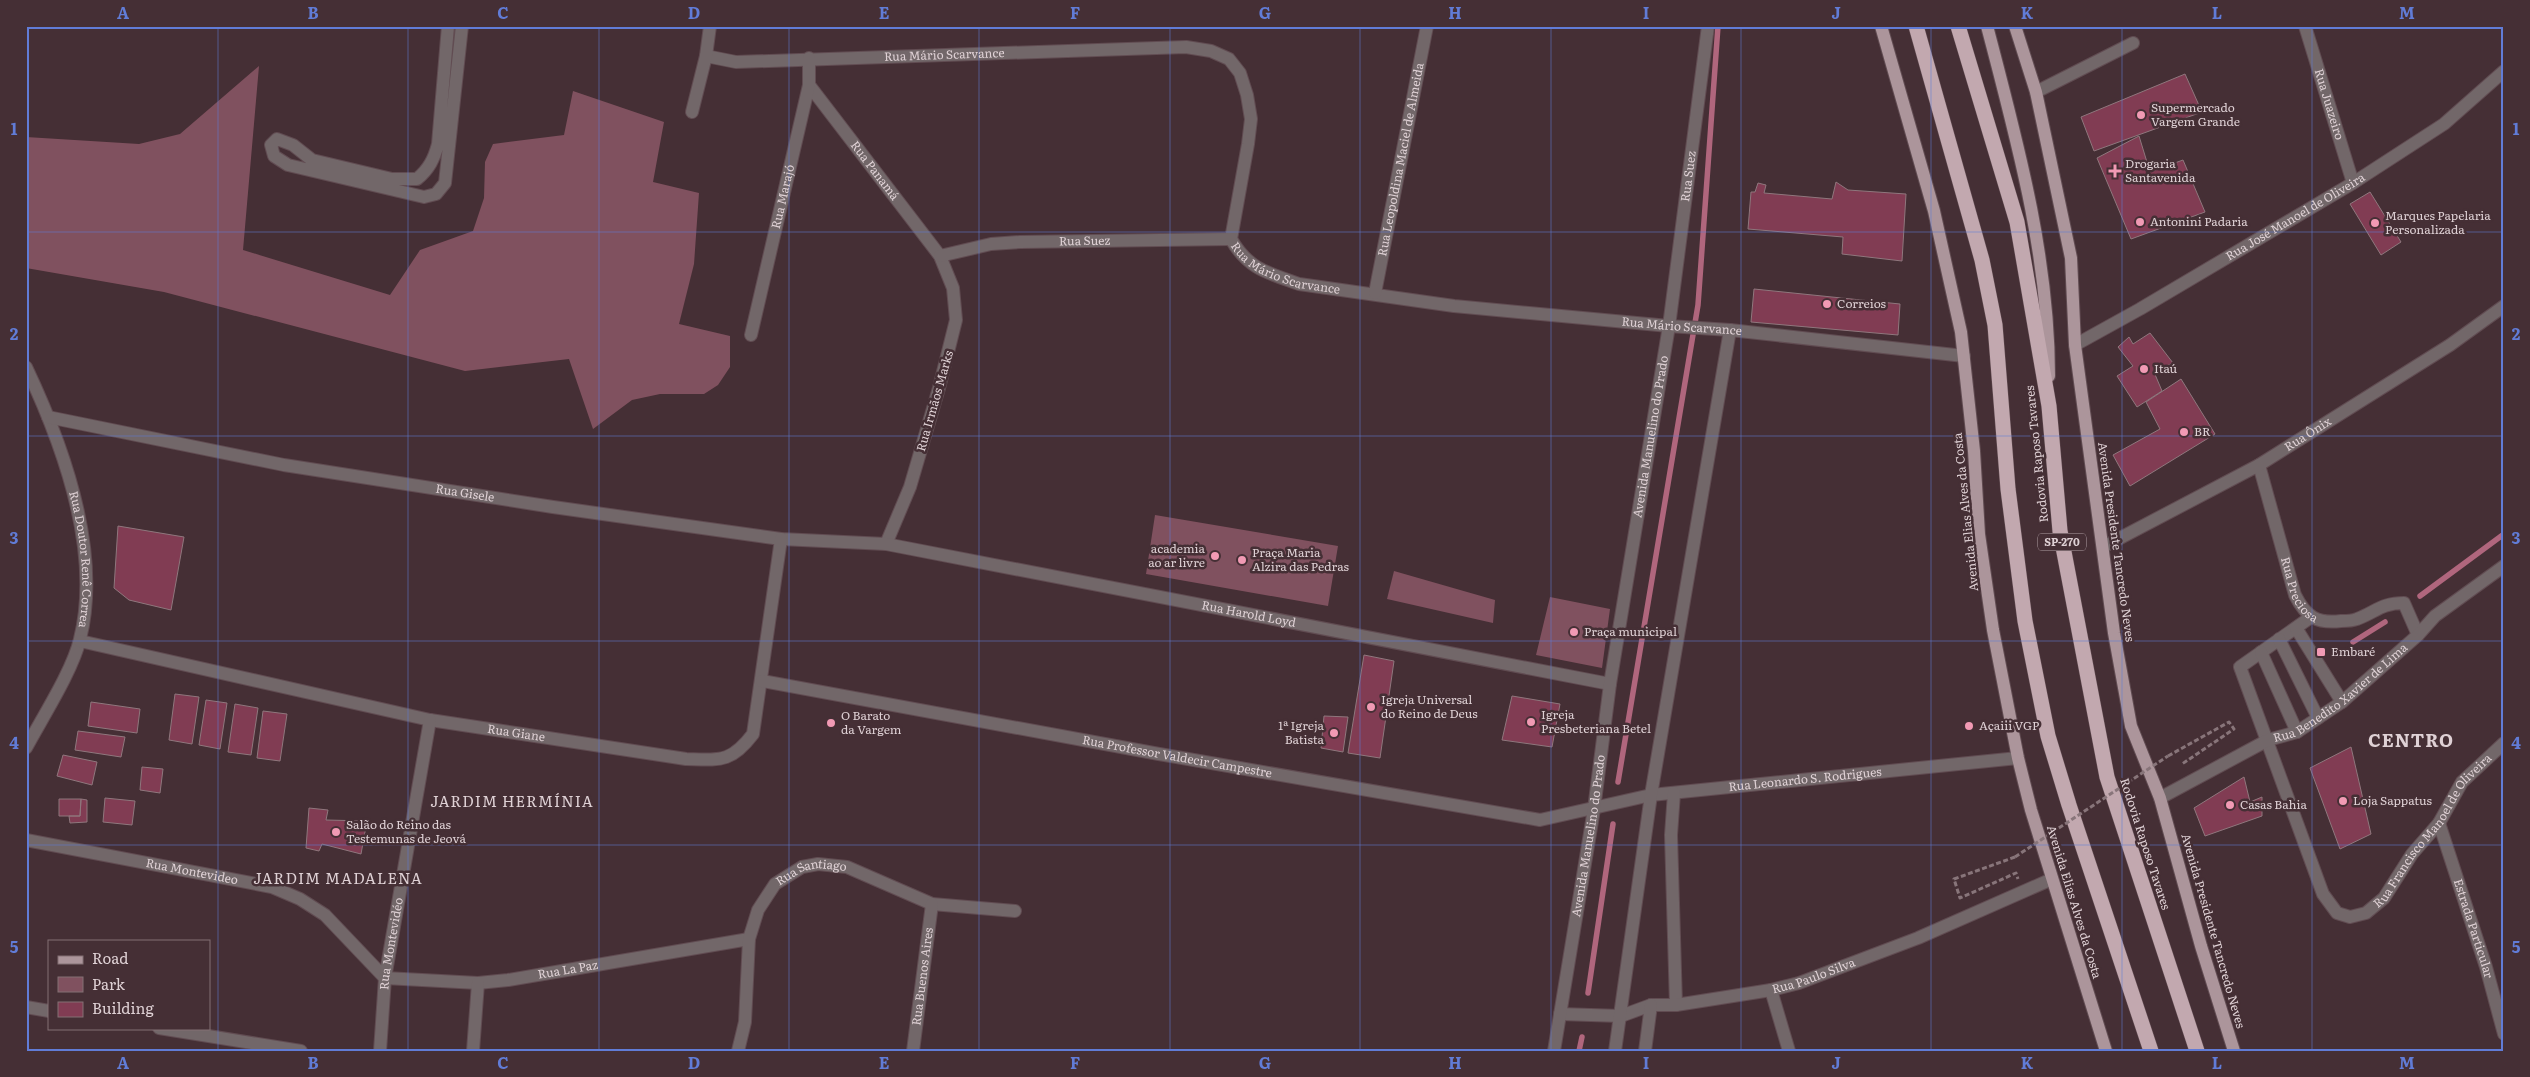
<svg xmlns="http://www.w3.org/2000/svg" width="2530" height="1077" viewBox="0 0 2530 1077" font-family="Literata,serif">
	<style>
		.green { fill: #80515f }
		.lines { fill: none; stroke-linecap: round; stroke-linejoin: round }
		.stream { stroke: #b0667d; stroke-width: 5.5 }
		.building { fill: #813c53; stroke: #8f777d }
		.minor-casing { stroke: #614c52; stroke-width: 14 }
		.major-casing { stroke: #614c52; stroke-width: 14 }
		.highway-casing { stroke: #614c52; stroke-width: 16 }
		.path { stroke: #88757a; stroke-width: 3; stroke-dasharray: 5 2.5; stroke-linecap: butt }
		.minor { stroke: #726769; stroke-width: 12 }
		.major { stroke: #ac959b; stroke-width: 12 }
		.highway { stroke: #c2a8af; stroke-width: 15 }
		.path-bridge { stroke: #88757a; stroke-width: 3; stroke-dasharray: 5 2.5; stroke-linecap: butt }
		.grid { fill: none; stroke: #617cd7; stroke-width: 1; stroke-opacity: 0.55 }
		.poi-dot { fill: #f19ab4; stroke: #452f35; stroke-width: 2 }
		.labels { text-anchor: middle; stroke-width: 5; stroke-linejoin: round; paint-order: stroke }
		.shield { fill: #452f35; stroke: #b1a0a5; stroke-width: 1 }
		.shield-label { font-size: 11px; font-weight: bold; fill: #dfd1d5 }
		.street-label { font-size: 12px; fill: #dfd1d5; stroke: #452f35 }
		.poi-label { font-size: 12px; fill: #dfd1d5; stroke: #452f35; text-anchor: start }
		.quarter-label { font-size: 15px; letter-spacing: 1px; fill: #dfd1d5; stroke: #452f35 }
		.district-label { font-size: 18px; font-weight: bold; letter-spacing: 1px; fill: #dfd1d5; stroke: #452f35 }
		.neatline { fill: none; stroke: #617cd7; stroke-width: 2 }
		.grid-label { font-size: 16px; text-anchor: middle; font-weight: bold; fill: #617cd7 }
	</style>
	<rect width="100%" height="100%" fill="#452f35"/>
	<path class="green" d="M 259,66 L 243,250 L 390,295 L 420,250 L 473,231 L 484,198 L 485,162 L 493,144 L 564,135 L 573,91 L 664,122 L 653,182 L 699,193 L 694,264 L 679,324 L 730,336 L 730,367 L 718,385 L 704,394 L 660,394 L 632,400 L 593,429 L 569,359 L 465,371 L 164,292 L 26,268 L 26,137 L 139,144 L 180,134 Z
		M 1155,515 L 1338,546 L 1328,606 L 1146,574 Z
		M 1394,571 L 1495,600 L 1493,623 L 1387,599 Z
		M 1550,597 L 1610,609 L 1602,668 L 1536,655 Z"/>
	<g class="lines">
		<path class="stream" d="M 2420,596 L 2504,534
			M 2353,642 L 2385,622
			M 1618,782 L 1698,305 L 1718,26
			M 1588,993 L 1613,824
			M 1579,1051 L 1582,1037"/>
	</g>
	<path class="building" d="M 2185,74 L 2202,112 L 2094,151 L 2081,117 Z
		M 2139,136 L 2150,172 L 2183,160 L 2205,212 L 2131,239 L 2097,158 Z
		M 1836,182 L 1848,190 L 1906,194 L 1902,261 L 1842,254 L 1843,237 L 1748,229 L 1751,192 L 1755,192 L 1758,183 L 1766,185 L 1764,193 L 1832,199 Z
		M 2370,192 L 2401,242 L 2381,255 L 2350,204 Z
		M 1754,289 L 1900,304 L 1898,335 L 1751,322 Z
		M 2150,333 L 2173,363 L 2154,372 L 2162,391 L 2137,407 L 2117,376 L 2133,366 L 2118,347 L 2129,337 L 2133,344 Z
		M 2181,379 L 2215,434 L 2130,486 L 2113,455 L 2160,429 L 2146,402 Z
		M 118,526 L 184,537 L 171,610 L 129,600 L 114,588 Z
		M 1364,655 L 1394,661 L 1380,758 L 1348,753 Z
		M 175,694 L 199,697 L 192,744 L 169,740 Z
		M 1512,696 L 1560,704 L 1552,747 L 1502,740 Z
		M 206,700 L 227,703 L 220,749 L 199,745 Z
		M 91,702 L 140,709 L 137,733 L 88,726 Z
		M 235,704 L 258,708 L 251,755 L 228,752 Z
		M 263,711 L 287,714 L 280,761 L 257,758 Z
		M 1324,716 L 1348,717 L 1343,752 L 1321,748 Z
		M 78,731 L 125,737 L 121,757 L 75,750 Z
		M 2351,747 L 2371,834 L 2340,849 L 2310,768 Z
		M 63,755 L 97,762 L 92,785 L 57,776 Z
		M 142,767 L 163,769 L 160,793 L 140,790 Z
		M 2244,777 L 2250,802 L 2262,797 L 2262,816 L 2205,836 L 2194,808 Z
		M 105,798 L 135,801 L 132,825 L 103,822 Z
		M 59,799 L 81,799 L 80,816 L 59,816 Z
		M 81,799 L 87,800 L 87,822 L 70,823 L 69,816 L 80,816 Z
		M 309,808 L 328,810 L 326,820 L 367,821 L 361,854 L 322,844 L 319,851 L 306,848 Z"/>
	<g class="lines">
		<g class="minor-casing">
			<g id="minor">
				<path d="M 448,26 L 438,144 C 434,159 429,169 417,179 L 392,179 L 312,160 L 293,145 L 277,139 L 271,145 L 274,156 L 288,165 L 424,197 L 436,194 L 445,183 L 462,26"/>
				<path id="s1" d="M 2305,26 L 2353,183"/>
				<path id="s2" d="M 706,56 L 736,62 L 1186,47 L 1211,51 L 1229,59 L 1240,73 L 1247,95 L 1251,119 L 1248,144 L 1231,239 C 1248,269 1268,273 1299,284 L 1454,306 L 1669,326 L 1730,330 L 1964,356"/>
				<path id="s3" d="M 809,85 L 940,256 L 953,288 L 956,320 L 939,388 L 910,487 L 886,544"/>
				<path d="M 2036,92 L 2133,43"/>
				<path d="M 692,112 L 706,56 L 710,26"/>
				<path id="s4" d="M 940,256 L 991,244 L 1020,242 L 1231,239"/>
				<path id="s5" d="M 1375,293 L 1427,26"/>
				<path id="s6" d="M 751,335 L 809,85 L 809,58"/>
				<path id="s7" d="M 2075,345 L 2140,309 L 2353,183 L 2444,124 L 2504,71"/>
				<path id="s8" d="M 26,367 C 63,445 102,552 80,639 C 73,670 42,718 26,748"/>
				<path id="s9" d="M 48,417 L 284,465 L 553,507 L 781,539 L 886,544 L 1610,684"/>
				<path id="s10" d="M 2259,465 L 2295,595 C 2306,617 2317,624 2341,621 C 2346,621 2352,621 2357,619 C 2376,612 2381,603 2404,603 L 2418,635"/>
				<path id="s11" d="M 2103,547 L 2259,465 L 2450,345 L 2504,306"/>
				<path id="s12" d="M 2311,617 L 2240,667 L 2323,894 L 2337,913 L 2350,917 L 2366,913 L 2384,898 L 2412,854 L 2439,823 L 2462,782 L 2504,743"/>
				<path d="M 2296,628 L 2342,702"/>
				<path d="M 2279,639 L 2318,718"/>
				<path id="s13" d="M 80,641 L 430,720 L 686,759 C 720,760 731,763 753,734 L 781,539"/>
				<path d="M 2261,652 L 2297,732"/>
				<path id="s14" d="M 762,681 L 1159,754 L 1540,820 L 1651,795 L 2018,758"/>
				<path d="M 1674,793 L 1671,835 L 1676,1005"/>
				<path id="s15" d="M 2160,798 L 2268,740 L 2297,732 L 2342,702 L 2418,635 L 2435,616 L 2504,566"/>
				<path id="s16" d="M 2439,823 L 2486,967 L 2504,1034"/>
				<path id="s17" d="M 26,840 L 272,887 L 300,899 L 325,915 L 385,978"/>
				<path id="s18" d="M 385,978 L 478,983 L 508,980 L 749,939"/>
				<path d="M 1771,990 L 1789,1051"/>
				<path d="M 26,1007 L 49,1011"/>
				<path id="s19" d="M 1560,1014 L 1621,1016 L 1651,1005 L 1676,1005 L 1771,990 L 1799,983 L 1918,938 L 2052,879"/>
				<path d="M 159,1028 L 301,1051"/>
				<path id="s20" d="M 380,1051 L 385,978 L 430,720"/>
				<path d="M 473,1051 L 478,983"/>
				<path id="s21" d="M 738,1051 L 745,1022 L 749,939 L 758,910 L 775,884 L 802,867 L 818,864 L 847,867 L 932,904 L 1015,911"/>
				<path id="s22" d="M 913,1051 L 932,904"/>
				<path id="s23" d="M 1554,1051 L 1594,809 L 1610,684 L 1669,326 L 1708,26"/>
				<path d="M 1615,1051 L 1651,795 L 1730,330"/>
				<path d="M 1645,1051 L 1651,1005"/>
			</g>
		</g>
		<g class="major-casing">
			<path id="major" d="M 1881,26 L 1934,211 L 1961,332 L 1974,451 L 1979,534 L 1993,630 L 2018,758 L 2031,810 L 2106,1051
				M 1987,26 C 2017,141 2049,256 2049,376
				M 2015,26 L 2036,92 L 2071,258 L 2075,345 L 2114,633 L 2131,726 L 2160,798 L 2201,946 L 2234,1051"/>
		</g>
		<g class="highway-casing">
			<path id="highway" d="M 1916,26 L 1982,260 L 1995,325 L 2008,489 L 2025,621 L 2048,736 L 2069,805 L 2151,1051
				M 1958,26 L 2017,222 L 2049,406 L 2060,531 L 2107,777 L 2197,1051"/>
		</g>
		<path class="path" d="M 2168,756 L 2229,722 L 2234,729 L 2182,764
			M 2015,857 L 1954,879 L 1960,898 L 2016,873 L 2018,879"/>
		<use href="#minor" class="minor"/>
		<use href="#major" class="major"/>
		<use href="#highway" class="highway"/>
		<path class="path-bridge" d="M 2015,857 L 2168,756"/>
	</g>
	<path class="grid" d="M 218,26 L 218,1051M 408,26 L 408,1051M 599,26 L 599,1051M 789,26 L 789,1051M 979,26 L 979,1051M 1170,26 L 1170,1051M 1360,26 L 1360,1051M 1551,26 L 1551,1051M 1741,26 L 1741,1051M 1931,26 L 1931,1051M 2122,26 L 2122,1051M 2312,26 L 2312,1051M 26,232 L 2504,232M 26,436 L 2504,436M 26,641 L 2504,641M 26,845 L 2504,845"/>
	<g class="poi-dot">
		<circle cx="2141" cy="115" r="5"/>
		<path d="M2112.5 163.5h5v5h5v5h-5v5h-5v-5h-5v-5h5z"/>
		<circle cx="2140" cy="222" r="5"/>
		<circle cx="2375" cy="223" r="5"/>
		<circle cx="1827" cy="304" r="5"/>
		<circle cx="2144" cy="369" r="5"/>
		<circle cx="2184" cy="432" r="5"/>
		<circle cx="1215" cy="556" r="5"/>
		<circle cx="1242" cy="560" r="5"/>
		<circle cx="1574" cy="632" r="5"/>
		<rect x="2316" y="647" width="10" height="10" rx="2.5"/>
		<circle cx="1371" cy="707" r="5"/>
		<circle cx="1531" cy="722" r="5"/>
		<circle cx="831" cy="723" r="5"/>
		<circle cx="1969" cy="726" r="5"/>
		<circle cx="1334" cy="733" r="5"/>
		<circle cx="2343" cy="801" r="5"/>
		<circle cx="2230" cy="805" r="5"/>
		<circle cx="336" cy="832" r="5"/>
	</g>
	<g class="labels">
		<rect class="shield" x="2038" y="533.5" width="48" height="17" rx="4"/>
		<g class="shield-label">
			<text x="2062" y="546">SP-270</text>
		</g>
		<g class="street-label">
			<text dy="4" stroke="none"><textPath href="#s2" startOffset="239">Rua Mário Scarvance</textPath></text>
			<text dy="4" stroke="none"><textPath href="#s1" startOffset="82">Rua Juazeiro</textPath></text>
			<text dy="4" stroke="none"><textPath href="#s5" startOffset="136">Rua Leopoldina Maciel de Almeida</textPath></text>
			<text dy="4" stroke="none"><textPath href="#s3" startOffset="108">Rua Panamá</textPath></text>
			<text dy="4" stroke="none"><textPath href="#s23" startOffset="885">Rua Suez</textPath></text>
			<text dy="4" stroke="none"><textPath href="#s6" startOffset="142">Rua Marajó</textPath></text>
			<text dy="4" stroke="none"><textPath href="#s7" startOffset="255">Rua José Manoel de Oliveira</textPath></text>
			<text dy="4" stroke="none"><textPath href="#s4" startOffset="146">Rua Suez</textPath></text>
			<text dy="4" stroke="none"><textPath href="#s2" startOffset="778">Rua Mário Scarvance</textPath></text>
			<text dy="4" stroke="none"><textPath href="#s2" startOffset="1182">Rua Mário Scarvance</textPath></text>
			<text transform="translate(935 401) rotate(-74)" y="4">Rua Irmãos Marks</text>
			<text dy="4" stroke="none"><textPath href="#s11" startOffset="234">Rua Ônix</textPath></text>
			<text dy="4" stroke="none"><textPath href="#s23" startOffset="622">Avenida Manuelino do Prado</textPath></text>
			<text transform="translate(2037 454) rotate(-96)" y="4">Rodovia Raposo Tavares</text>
			<text dy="4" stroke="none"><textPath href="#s9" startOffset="424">Rua Gisele</textPath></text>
			<text transform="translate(1966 512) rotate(-96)" y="4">Avenida Elias Alves da Costa</text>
			<text transform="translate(2116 542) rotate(82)" y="4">Avenida Presidente Tancredo Neves</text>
			<text dy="4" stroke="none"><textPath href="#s8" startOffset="202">Rua Doutor Renê Correa</textPath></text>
			<text dy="4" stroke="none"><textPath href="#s10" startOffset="132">Rua Preciosa</textPath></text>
			<text dy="4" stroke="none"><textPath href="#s9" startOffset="1218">Rua Harold Loyd</textPath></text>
			<text dy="4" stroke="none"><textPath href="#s15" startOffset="210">Rua Benedito Xavier de Lima</textPath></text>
			<text dy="4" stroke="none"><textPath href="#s13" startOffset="446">Rua Giane</textPath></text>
			<text dy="4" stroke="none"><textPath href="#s14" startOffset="422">Rua Professor Valdecir Campestre</textPath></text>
			<text dy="4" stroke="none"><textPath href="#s14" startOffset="1059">Rua Leonardo S. Rodrigues</textPath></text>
			<text dy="4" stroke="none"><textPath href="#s12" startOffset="489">Rua Francisco Manoel de Oliveira</textPath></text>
			<text dy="4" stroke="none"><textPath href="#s23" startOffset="218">Avenida Manuelino do Prado</textPath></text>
			<text transform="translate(2145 844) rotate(72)" y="4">Rodovia Raposo Tavares</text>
			<text dy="4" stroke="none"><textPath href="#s17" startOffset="169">Rua Montevideo</textPath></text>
			<text dy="4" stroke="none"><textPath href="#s21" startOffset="214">Rua Santiago</textPath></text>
			<text transform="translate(2074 902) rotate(73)" y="4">Avenida Elias Alves da Costa</text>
			<text dy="4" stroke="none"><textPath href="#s16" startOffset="111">Estrada Particular</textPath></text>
			<text transform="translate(2213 931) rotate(74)" y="4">Avenida Presidente Tancredo Neves</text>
			<text dy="4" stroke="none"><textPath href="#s20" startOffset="108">Rua Montevidéo</textPath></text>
			<text dy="4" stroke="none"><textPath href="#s18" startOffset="184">Rua La Paz</textPath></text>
			<text dy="4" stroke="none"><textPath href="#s19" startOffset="259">Rua Paulo Silva</textPath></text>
			<text dy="4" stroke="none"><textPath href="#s22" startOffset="75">Rua Buenos Aires</textPath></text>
		</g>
		<g class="poi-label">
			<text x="2151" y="112">Supermercado<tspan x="2151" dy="14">Vargem Grande</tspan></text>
			<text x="2125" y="168">Drogaria<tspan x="2125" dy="14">Santavenida</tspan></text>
			<text x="2385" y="220">Marques Papelaria<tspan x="2385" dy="14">Personalizada</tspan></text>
			<text x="2150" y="226">Antonini Padaria</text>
			<text x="1837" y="308">Correios</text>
			<text x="2154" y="373">Itaú</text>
			<text x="2194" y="436">BR</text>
			<text x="1205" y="553" text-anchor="end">academia<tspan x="1205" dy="14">ao ar livre</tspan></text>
			<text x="1252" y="557">Praça Maria<tspan x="1252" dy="14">Alzira das Pedras</tspan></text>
			<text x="1584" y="636">Praça municipal</text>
			<text x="2331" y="656">Embaré</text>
			<text x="1381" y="704">Igreja Universal<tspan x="1381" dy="14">do Reino de Deus</tspan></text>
			<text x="1541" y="719">Igreja<tspan x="1541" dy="14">Presbeteriana Betel</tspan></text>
			<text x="841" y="720">O Barato<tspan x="841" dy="14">da Vargem</tspan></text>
			<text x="1324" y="730" text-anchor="end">1ª Igreja<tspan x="1324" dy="14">Batista</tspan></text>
			<text x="1979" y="730">Açaiii VGP</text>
			<text x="2353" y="805">Loja Sappatus</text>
			<text x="2240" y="809">Casas Bahia</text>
			<text x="346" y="829">Salão do Reino das<tspan x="346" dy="14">Testemunas de Jeová</tspan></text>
		</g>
		<g class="quarter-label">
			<text x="512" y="807">JARDIM HERMÍNIA</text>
			<text x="338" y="884">JARDIM MADALENA</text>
		</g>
		<g class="district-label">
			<text x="2411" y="747">CENTRO</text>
		</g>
	</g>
	<rect width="2530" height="1077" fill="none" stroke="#452f35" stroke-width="55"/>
	<rect x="48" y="940" width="162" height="90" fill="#452f35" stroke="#837075"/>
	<rect x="58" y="956" width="25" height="8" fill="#ac959b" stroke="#837075"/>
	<text x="92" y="964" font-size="15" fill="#dfd1d5">Road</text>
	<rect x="58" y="977" width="25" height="15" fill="#80515f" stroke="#837075"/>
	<text x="92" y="990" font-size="15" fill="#dfd1d5">Park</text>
	<rect x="58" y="1002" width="25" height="15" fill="#813c53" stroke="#837075"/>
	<text x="92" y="1014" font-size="15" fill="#dfd1d5">Building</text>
	<rect x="28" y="28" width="2474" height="1022" class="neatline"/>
	<g class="grid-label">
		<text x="123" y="19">A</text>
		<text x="313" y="19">B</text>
		<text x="503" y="19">C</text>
		<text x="694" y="19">D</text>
		<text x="884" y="19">E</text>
		<text x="1075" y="19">F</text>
		<text x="1265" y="19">G</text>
		<text x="1455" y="19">H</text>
		<text x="1646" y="19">I</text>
		<text x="1836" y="19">J</text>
		<text x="2027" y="19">K</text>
		<text x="2217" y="19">L</text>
		<text x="2407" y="19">M</text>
		<text x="14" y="135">1</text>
		<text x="2516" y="135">1</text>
		<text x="14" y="340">2</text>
		<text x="2516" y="340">2</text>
		<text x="14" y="544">3</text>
		<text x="2516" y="544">3</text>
		<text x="14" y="749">4</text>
		<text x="2516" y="749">4</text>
		<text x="14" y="953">5</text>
		<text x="2516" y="953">5</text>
		<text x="123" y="1069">A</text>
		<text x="313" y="1069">B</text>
		<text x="503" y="1069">C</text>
		<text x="694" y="1069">D</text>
		<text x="884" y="1069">E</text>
		<text x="1075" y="1069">F</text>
		<text x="1265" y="1069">G</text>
		<text x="1455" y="1069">H</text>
		<text x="1646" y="1069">I</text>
		<text x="1836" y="1069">J</text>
		<text x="2027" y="1069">K</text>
		<text x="2217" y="1069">L</text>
		<text x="2407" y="1069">M</text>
	</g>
</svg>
